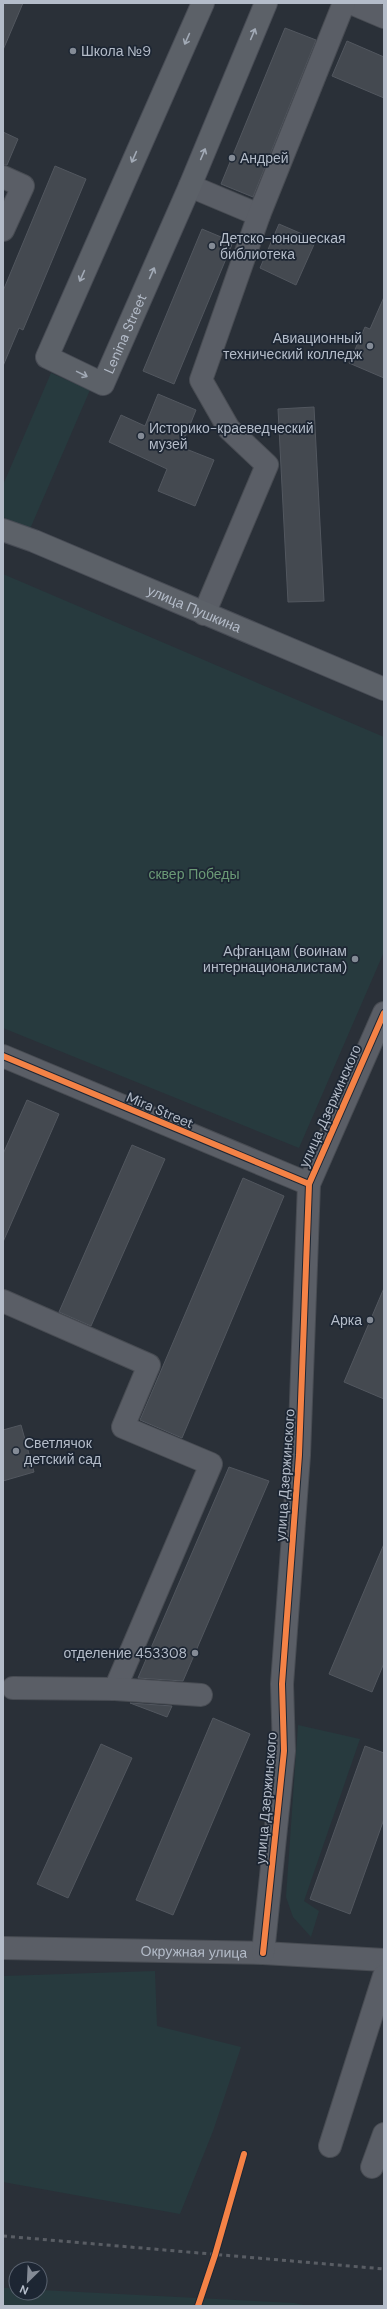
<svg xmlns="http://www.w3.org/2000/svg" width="387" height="2309" viewBox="0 0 387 2309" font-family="'DM Sans',sans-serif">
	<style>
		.green { fill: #273a3e }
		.building { fill: #444950; stroke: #52575f }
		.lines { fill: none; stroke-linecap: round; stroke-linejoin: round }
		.minor-casing { stroke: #484c53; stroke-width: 24 }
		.major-casing { stroke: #484c55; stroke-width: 24 }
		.minor { stroke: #5a5e66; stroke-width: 22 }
		.major { stroke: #5c6168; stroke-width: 22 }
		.rail { stroke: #595d64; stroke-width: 3; stroke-dasharray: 4 4; stroke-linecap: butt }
		.cycleway-casing { stroke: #1d2633; stroke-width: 8 }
		.cycleway { stroke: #f48246; stroke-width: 6 }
		.oneway { stroke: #a2aab6 }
		.poi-dot { fill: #848b96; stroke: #1d2633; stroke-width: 1.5 }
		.labels { text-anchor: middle; stroke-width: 3.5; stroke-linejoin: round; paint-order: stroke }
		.poi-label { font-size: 14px; fill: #b4bcc9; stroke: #1d2633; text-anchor: start }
		.street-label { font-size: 14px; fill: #b4bcc9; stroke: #1d2633 }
		.park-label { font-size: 14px; fill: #6b9a76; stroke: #1d2633 }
	</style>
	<rect width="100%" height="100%" fill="#2a3038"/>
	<path class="green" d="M 51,373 L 90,390 L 30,529 L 3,517 L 3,485 Z
		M 3,574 L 384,737 L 384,952 L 299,1148 L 3,1028 Z
		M 298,1725 L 360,1739 L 304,1901 L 319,1911 L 311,1937 L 293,1917 L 286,1897 Z
		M 155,1971 L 157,2026 L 241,2047 L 213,2131 L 180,2214 L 3,2182 L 3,1976 Z
		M 3,2288 L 16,2288 L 16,2293 L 40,2293 L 40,2290 L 294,2303 L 309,2306 L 3,2306 Z"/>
	<path class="building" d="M 3,3 L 23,3 L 3,50 Z
		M 285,28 L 316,40 L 253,197 L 221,184 Z
		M 347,41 L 384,57 L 384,98 L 332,76 Z
		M 3,132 L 18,139 L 7,165 L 3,165 Z
		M 55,166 L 86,179 L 23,330 L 19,328 L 3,366 L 3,291 Z
		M 279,224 L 316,240 L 296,285 L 260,268 Z
		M 202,229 L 233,242 L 174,384 L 143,371 Z
		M 384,297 L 384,378 L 349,363 L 365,327 L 370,329 Z
		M 158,394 L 196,410 L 181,447 L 214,460 L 195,506 L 158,491 L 167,469 L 109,442 L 121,415 L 145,426 Z
		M 314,407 L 324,601 L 288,602 L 278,409 Z
		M 27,1100 L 59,1114 L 3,1242 L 3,1154 Z
		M 132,1145 L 165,1159 L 91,1326 L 59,1312 Z
		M 243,1178 L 284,1196 L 182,1438 L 140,1420 Z
		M 384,1288 L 384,1399 L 344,1382 Z
		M 21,1425 L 34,1472 L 3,1481 L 3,1430 Z
		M 229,1467 L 269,1481 L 183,1681 L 138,1678 Z
		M 384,1544 L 384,1663 L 372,1692 L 329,1674 Z
		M 130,1703 L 172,1706 L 167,1717 Z
		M 213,1718 L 250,1734 L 173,1915 L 136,1900 Z
		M 101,1744 L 132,1758 L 68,1898 L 37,1884 Z
		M 365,1746 L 384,1753 L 384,1819 L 350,1914 L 310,1899 Z"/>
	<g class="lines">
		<g class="minor-casing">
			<g id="minor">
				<path d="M 351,3 L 384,17"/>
				<path d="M 3,177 L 23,186 L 3,230"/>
				<path d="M 190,186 L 259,215"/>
				<path d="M 204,614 L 267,465 L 229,429 L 201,380 L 259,215 L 344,3"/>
				<path d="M 3,1056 L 309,1184"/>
				<path d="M 3,1301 L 149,1365 L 123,1427 L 211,1464 L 115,1689"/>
				<path d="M 13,1688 L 115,1689 L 201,1695"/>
				<path id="s1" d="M 3,1948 L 263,1953 L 384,1960"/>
				<path d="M 263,1953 L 284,1751 L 282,1684 L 299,1455 L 309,1184 L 384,1013"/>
				<path d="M 330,2146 L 384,1976"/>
				<path d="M 372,2167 L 384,2134"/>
			</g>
		</g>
		<g class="major-casing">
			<g id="major">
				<path id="s2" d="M 203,3 L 47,357 L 103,384 L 190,186 L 266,3"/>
				<path id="s3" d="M 3,530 L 34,541 L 384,689"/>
			</g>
		</g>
		<use href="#minor" class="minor"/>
		<use href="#major" class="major"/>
		<path class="rail" d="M 3,2236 L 384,2269"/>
		<g class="cycleway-casing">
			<path id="cycleway" d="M 3,1056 L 309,1184
				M 263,1953 L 284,1751 L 282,1684 L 299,1455 L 309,1184 L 384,1013
				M 198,2306 L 215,2255 L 244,2154"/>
		</g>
		<use href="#cycleway" class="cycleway"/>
	</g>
	<defs><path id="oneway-shaft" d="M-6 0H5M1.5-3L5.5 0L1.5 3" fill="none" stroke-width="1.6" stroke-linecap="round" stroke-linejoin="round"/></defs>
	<g class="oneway">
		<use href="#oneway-shaft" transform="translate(253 34) rotate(-67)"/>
		<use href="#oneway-shaft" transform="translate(187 39) rotate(114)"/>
		<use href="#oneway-shaft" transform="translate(203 154) rotate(-67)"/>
		<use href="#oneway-shaft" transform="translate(134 157) rotate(114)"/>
		<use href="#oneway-shaft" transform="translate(152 273) rotate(-66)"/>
		<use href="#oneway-shaft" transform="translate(82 276) rotate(114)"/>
		<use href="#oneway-shaft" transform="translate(82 374) rotate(26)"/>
	</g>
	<g class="poi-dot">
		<circle cx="73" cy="51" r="4"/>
		<circle cx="232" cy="158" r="4"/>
		<circle cx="212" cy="246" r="4"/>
		<circle cx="370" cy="346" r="4"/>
		<circle cx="141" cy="436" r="4"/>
		<circle cx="355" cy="959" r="4"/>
		<circle cx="370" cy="1320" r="4"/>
		<circle cx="16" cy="1451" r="4"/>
		<circle cx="195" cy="1653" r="4"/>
	</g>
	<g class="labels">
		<g class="poi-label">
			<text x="81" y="56">Школа №9</text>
			<text x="240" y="163">Андрей</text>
			<text x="220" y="243">Детско-юношеская<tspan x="220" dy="16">библиотека</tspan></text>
			<text x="362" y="343" text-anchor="end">Авиационный<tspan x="362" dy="16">технический колледж</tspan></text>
			<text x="149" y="433">Историко-краеведческий<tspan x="149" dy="16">музей</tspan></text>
			<text x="347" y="956" text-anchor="end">Афганцам (воинам<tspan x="347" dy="16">интернационалистам)</tspan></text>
			<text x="362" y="1325" text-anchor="end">Арка</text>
			<text x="24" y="1448">Светлячок<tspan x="24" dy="16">детский сад</tspan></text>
			<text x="187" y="1658" text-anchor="end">отделение 453308</text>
		</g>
		<g class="street-label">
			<text dy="5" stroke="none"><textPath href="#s2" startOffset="504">Lenina Street</textPath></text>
			<text dy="5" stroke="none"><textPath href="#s3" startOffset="207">улица Пушкина</textPath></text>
			<text transform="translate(330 1106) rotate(-66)" y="5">улица Дзержинского</text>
			<text transform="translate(160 1110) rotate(23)" y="5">Mira Street</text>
			<text transform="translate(285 1475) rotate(-86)" y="5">улица Дзержинского</text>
			<text transform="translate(266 1798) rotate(-85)" y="5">улица Дзержинского</text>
			<text dy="5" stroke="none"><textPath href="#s1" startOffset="191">Окружная улица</textPath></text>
		</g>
		<g class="park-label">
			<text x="194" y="879">сквер Победы</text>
		</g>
	</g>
	<rect width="387" height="2309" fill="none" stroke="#b4bcc9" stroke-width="8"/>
	<g transform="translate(28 2281) rotate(204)"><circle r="19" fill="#1d2633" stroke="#59626f"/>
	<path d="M0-3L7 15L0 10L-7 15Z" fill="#848b96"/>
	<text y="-6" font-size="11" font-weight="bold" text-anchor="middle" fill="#b4bcc9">N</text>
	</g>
</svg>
